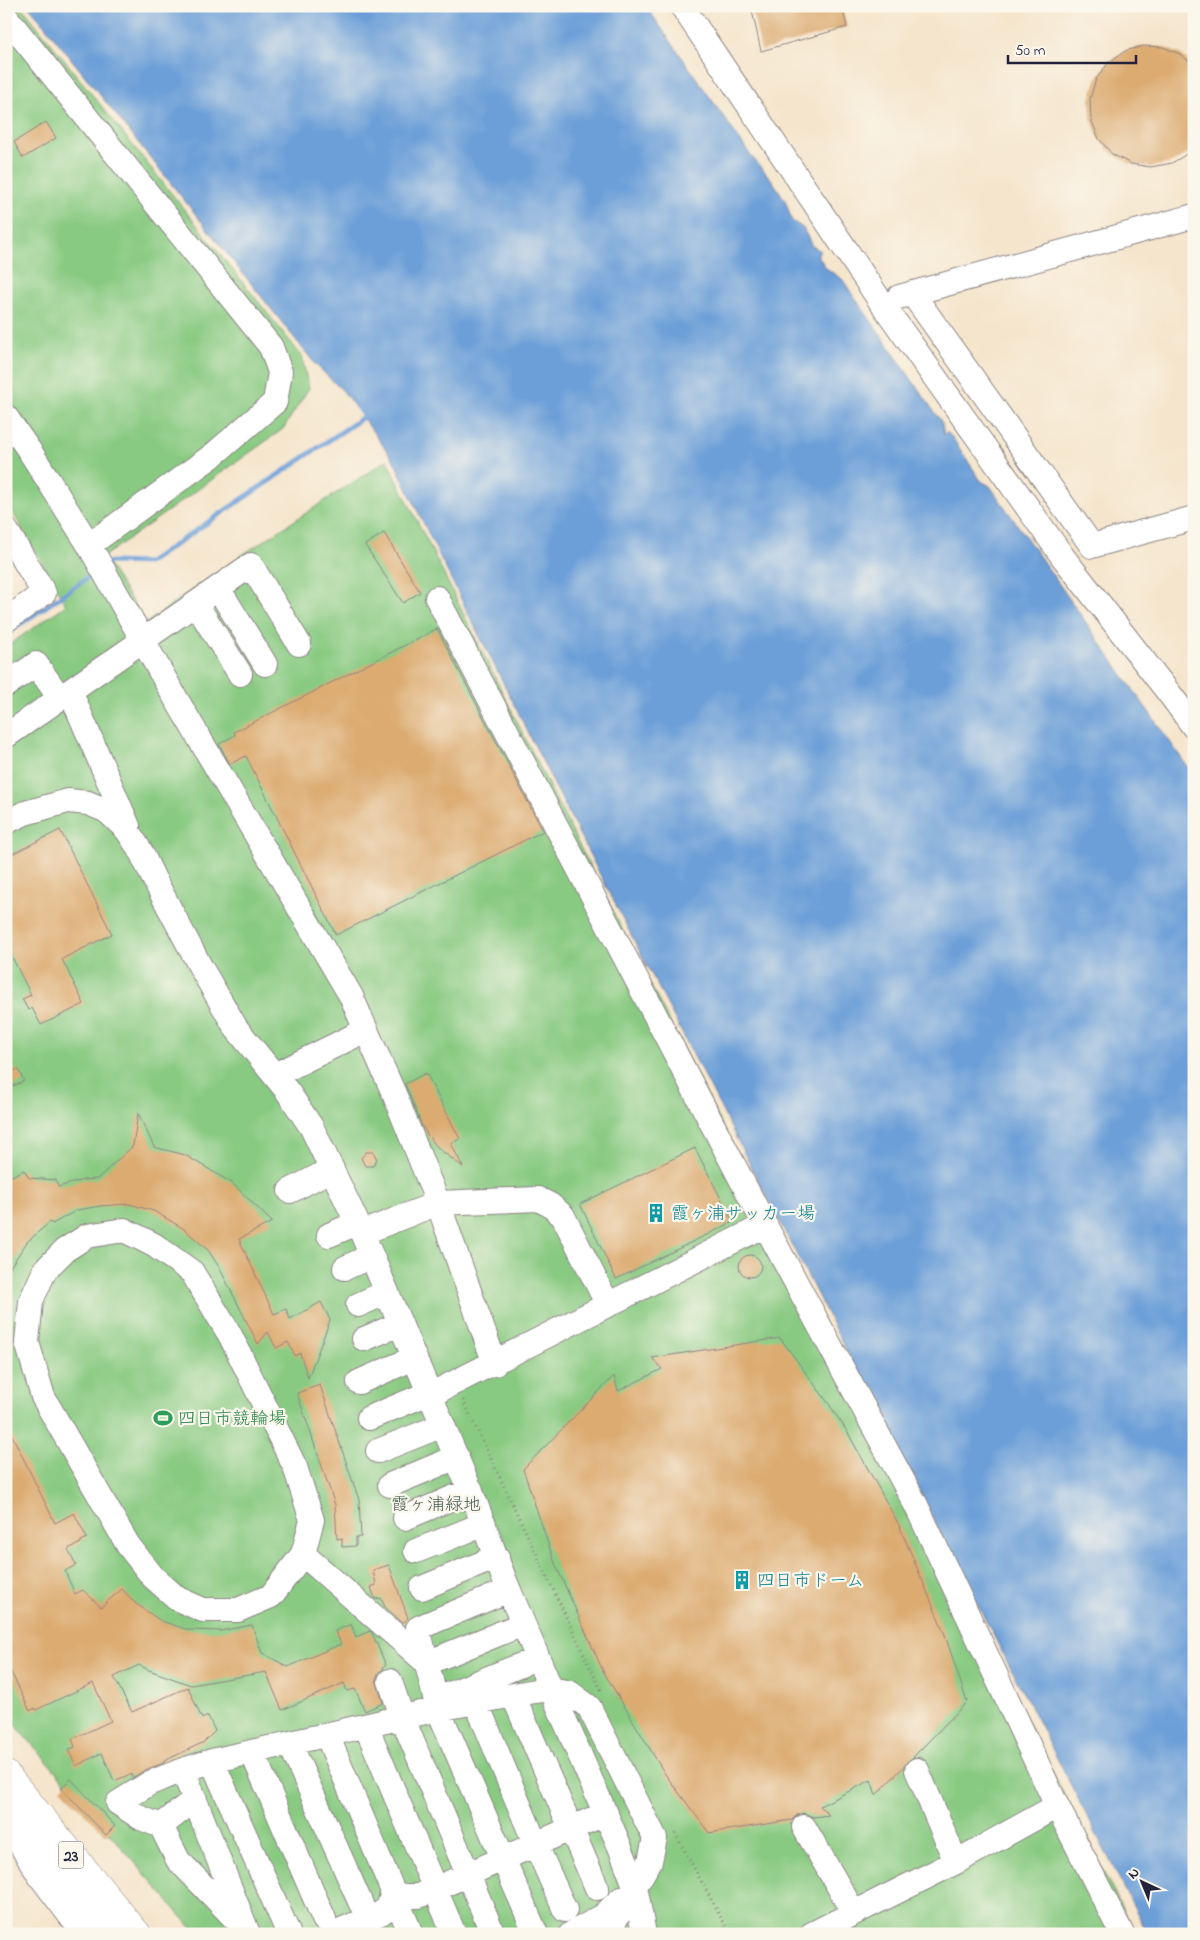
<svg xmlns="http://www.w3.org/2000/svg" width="1200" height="1940" viewBox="0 0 1200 1940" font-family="'Indie Flower','Klee One',sans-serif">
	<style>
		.green { fill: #89ca82; stroke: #56765e }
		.water { fill: #6c9fd8; stroke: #47608a }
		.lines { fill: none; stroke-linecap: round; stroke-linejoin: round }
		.stream { stroke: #6c9fd8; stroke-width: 5 }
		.building { fill: #dcab71 }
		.minor-casing { stroke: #8c8484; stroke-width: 26 }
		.highway-casing { stroke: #8c8484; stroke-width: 29 }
		.path { stroke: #8c8484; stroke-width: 3; stroke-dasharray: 1 4; stroke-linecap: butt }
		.minor { stroke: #fff; stroke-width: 24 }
		.highway { stroke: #fff; stroke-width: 28 }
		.labels { text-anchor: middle; stroke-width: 4.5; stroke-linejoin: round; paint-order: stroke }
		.shield { fill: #fbf7ec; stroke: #636270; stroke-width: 1 }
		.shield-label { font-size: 16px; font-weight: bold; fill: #22223b }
		.culture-label { font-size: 18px; fill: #0d838f; stroke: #fbf7ec; text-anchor: start }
		.leisure-label { font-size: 18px; fill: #27864d; stroke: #fbf7ec; text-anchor: start }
		.park-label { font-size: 18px; fill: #465d54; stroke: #fbf7ec }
	</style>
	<rect width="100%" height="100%" fill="#fbf7ec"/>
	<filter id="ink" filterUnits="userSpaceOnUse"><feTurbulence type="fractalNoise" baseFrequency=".02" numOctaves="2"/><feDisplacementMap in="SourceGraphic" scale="10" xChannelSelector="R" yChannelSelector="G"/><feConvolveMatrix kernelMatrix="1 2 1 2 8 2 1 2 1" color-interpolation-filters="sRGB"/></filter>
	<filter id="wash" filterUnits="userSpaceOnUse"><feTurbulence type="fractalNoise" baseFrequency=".0096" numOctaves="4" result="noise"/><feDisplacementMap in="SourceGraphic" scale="20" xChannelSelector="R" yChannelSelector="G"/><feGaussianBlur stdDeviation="1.12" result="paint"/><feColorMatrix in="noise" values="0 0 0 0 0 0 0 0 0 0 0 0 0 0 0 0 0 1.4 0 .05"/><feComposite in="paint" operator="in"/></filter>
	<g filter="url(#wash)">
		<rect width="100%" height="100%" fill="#f5e5cc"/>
		<path class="green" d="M 6,6 L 21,6 L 301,355 L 309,388 L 283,429 L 103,557 L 146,623 L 242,555 L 387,460 L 555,798 L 1135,1934 L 197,1934 L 6,1714 L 6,647 L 66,605 L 6,501 Z"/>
		<path class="water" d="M 29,6 L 646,6 L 751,156 L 772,180 L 785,200 L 792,221 L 803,228 L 812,246 L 821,251 L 817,254 L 826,268 L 842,279 L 942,423 L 944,435 L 947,432 L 952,437 L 981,481 L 990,486 L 1194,776 L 1194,1934 L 1148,1934 L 578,832 L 436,549 L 393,459 L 343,391 L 316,365 Z"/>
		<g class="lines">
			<path class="stream" d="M 107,564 L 110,562 L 148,563 L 362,418
				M 6,634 L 96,572"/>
		</g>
		<g id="blocks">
			<path class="building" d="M 751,6 L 842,6 L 847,27 L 761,51 Z
				M 1143,46 L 1163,47 L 1180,54 L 1194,65 L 1194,147 L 1190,152 L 1172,163 L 1151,167 L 1131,164 L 1112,154 L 1099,139 L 1091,119 L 1090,99 L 1096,79 L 1109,62 L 1125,51 Z
				M 46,122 L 56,138 L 23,158 L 14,142 Z
				M 384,533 L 420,592 L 403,603 L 365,545 Z
				M 437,629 L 543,831 L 336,935 L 246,756 L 230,764 L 219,744 L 235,735 L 234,732 Z
				M 60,830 L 112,934 L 62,959 L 84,1004 L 41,1025 L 32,1008 L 28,1010 L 22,999 L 31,995 L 6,945 L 6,857 Z
				M 18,1069 L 24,1081 L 6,1089 L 6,1074 Z
				M 426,1073 L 460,1139 L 451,1143 L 463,1167 L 439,1149 L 428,1136 L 422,1126 L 407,1089 L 405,1084 Z
				M 138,1113 L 154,1147 L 185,1155 L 232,1183 L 272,1222 L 239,1239 L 274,1314 L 286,1309 L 290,1319 L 321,1302 L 330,1320 L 308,1378 L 300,1353 L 295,1356 L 288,1342 L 276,1348 L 268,1332 L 258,1344 L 219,1267 L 208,1250 L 184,1229 L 154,1211 L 129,1204 L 100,1206 L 77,1210 L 52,1224 L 50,1222 L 27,1242 L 6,1273 L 6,1179 L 24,1170 L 29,1178 L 56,1180 L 58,1187 L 83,1180 L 97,1179 L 133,1146 Z
				M 695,1148 L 733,1222 L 616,1279 L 580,1204 Z
				M 366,1152 L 373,1152 L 377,1159 L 373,1166 L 365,1166 L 361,1158 Z
				M739 1266a11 11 0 1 1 22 0a11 11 0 1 1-22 0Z
				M 780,1338 L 829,1404 L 848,1433 L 899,1525 L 944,1632 L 967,1702 L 876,1795 L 871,1780 L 820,1806 L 829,1815 L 813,1817 L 803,1813 L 797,1815 L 792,1820 L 709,1833 L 665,1774 L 603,1671 L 554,1561 L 523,1469 L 614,1376 L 618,1391 L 662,1369 L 652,1358 Z
				M 320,1385 L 359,1500 L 361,1537 L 356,1537 L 356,1546 L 342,1547 L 342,1538 L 337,1539 L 335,1505 L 297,1393 Z
				M 6,1423 L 55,1523 L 74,1513 L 87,1538 L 81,1541 L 81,1543 L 68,1549 L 76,1565 L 65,1571 L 75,1594 L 83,1590 L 101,1607 L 122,1589 L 135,1603 L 161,1621 L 189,1630 L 220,1631 L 252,1625 L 262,1653 L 288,1667 L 341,1644 L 335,1631 L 351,1624 L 356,1637 L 370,1631 L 372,1633 L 386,1665 L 383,1667 L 384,1669 L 379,1672 L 376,1679 L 383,1703 L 365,1711 L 355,1689 L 347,1691 L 344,1683 L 282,1710 L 266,1672 L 191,1685 L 149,1670 L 139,1665 L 114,1677 L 132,1712 L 188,1687 L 202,1719 L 208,1716 L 215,1731 L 204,1742 L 164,1761 L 164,1763 L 145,1770 L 132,1778 L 131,1774 L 114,1781 L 102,1753 L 76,1766 L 68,1750 L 75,1747 L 72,1739 L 111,1721 L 93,1683 L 36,1710 L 35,1708 L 30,1711 L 6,1662 Z
				M 389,1565 L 408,1618 L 403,1623 L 385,1607 L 381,1598 L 375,1599 L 371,1587 L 376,1585 L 373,1570 Z
				M 71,1779 L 115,1826 L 106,1835 L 61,1788 Z"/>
		</g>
	</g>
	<g filter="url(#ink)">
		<use href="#blocks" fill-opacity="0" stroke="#8c8484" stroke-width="1"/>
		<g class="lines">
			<g class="minor-casing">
				<path id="minor" d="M 682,6 L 881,302 L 1063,557 L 1172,697 L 1194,727
					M 6,17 L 271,347 L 280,372 L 275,402 L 212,456 L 89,545
					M 912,293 L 1092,546 L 1194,518
					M 899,297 L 1194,216
					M 6,417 L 31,453 L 89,545 L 172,692 L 351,996 L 395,1096 L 438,1203 L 495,1364
					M 6,530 L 44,593 L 6,620
					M 218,588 L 265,664
					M 437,598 L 765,1225 L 916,1505 L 1057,1806 L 1122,1934
					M 196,604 L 240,674
					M 6,685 L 36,664 L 60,698
					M 6,736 L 70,691
					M 6,822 L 25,813 L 68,801 L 88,803 L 107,811 L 127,830 L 140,850 L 153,877 L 200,966 L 236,1028 L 288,1092 L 312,1128 L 362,1233 L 473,1497 L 505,1581 L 551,1689 L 620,1847 L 635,1886 L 644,1934
					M 128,826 L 70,691 L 251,565 L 299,644
					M 275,1075 L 366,1030
					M 290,1191 L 332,1169
					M 362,1233 L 438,1203 L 538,1199 L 550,1205 L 563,1216 L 608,1305
					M 329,1235 L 357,1223
					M 345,1268 L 371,1256
					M 358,1305 L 387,1292
					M 364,1339 L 400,1324
					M 359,1382 L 414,1358
					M 430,1395 L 765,1225
					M 369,1418 L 429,1393
					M 378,1451 L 443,1425
					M 390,1485 L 457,1457
					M 405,1518 L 471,1490
					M 416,1551 L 484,1524
					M 303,1554 L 271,1596 L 238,1610 L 203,1610 L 178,1599 L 153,1577 L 128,1545 L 43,1397 L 27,1342 L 31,1301 L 45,1270 L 65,1250 L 87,1236 L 124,1230 L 154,1245 L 192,1272 L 230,1335 L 295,1467 L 312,1520 L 303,1554 L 427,1663 L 523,1624
					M 422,1588 L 497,1557
					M 509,1590 L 418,1628 L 438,1709 L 536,1934
					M 390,1681 L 402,1717 L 493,1934
					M 513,1695 L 597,1888
					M 437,1699 L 521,1665
					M 476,1702 L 535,1843 L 565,1910
					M 366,1726 L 454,1934
					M 327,1735 L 411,1934
					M 290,1744 L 361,1904
					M 252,1752 L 324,1919
					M 212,1761 L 288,1932
					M 183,1770 L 247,1931 L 178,1860 L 161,1826 L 195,1799
					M 917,1770 L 956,1862
					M 161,1826 L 141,1818 L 118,1803 L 150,1783 L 183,1770 L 212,1761 L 438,1709 L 535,1691 L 551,1689 L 570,1693 L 589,1707 L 655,1838 L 650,1861 L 607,1934
					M 804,1827 L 854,1913
					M 17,1839 L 40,1876 L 84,1934
					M 393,1892 L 402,1896 L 419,1896 L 606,1813
					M 332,1934 L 381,1913 L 388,1908 L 393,1892
					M 571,1934 L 603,1916 L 621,1899
					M 812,1934 L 956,1862 L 1057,1806"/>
			</g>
			<g class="highway-casing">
				<path id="highway" d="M 6,1775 L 137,1934
					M 6,1811 L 108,1934"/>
			</g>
			<path class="path" d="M 463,1400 L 601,1690
				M 675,1833 L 730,1934"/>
			<use href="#minor" class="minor"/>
			<use href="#highway" class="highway"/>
		</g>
	</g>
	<defs>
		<g id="building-bare" transform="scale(1.5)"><path d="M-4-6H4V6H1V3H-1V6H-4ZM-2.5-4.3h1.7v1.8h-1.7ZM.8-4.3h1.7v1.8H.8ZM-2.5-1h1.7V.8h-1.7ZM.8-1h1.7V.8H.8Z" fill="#0f9aa8" stroke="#fbf7ec" stroke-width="2.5" paint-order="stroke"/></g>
		<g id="stadium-bare" transform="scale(1.5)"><path d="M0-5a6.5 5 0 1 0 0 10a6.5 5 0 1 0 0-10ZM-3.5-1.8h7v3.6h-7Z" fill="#2e9e5b" stroke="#fbf7ec" stroke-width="2.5" paint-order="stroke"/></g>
	</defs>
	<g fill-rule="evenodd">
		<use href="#building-bare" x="656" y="1213"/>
		<use href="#stadium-bare" x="163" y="1418"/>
		<use href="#building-bare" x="742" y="1580"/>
	</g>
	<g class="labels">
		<rect class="shield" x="58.5" y="1841.5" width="25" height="27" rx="4"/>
		<g class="shield-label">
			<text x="71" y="1861">23</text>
		</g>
		<g class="culture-label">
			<text x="671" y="1219">霞ヶ浦サッカー場</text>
			<text x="757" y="1586">四日市ドーム</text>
		</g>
		<g class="leisure-label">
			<text x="178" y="1424">四日市競輪場</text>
		</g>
		<g class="park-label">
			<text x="436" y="1510">霞ヶ浦緑地</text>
		</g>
	</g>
	<rect width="1200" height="1940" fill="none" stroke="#fbf7ec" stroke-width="25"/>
	<g transform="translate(1142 1882) rotate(316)" stroke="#fbf7ec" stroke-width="4" paint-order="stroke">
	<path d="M0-4L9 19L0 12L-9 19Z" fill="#22223b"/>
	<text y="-8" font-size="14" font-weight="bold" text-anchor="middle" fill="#22223b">N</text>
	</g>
	<path d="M1008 55v8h128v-8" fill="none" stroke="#22223b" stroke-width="2.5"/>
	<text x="1015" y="55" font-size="15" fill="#22223b" stroke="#fbf7ec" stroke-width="4" paint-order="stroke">50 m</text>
</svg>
